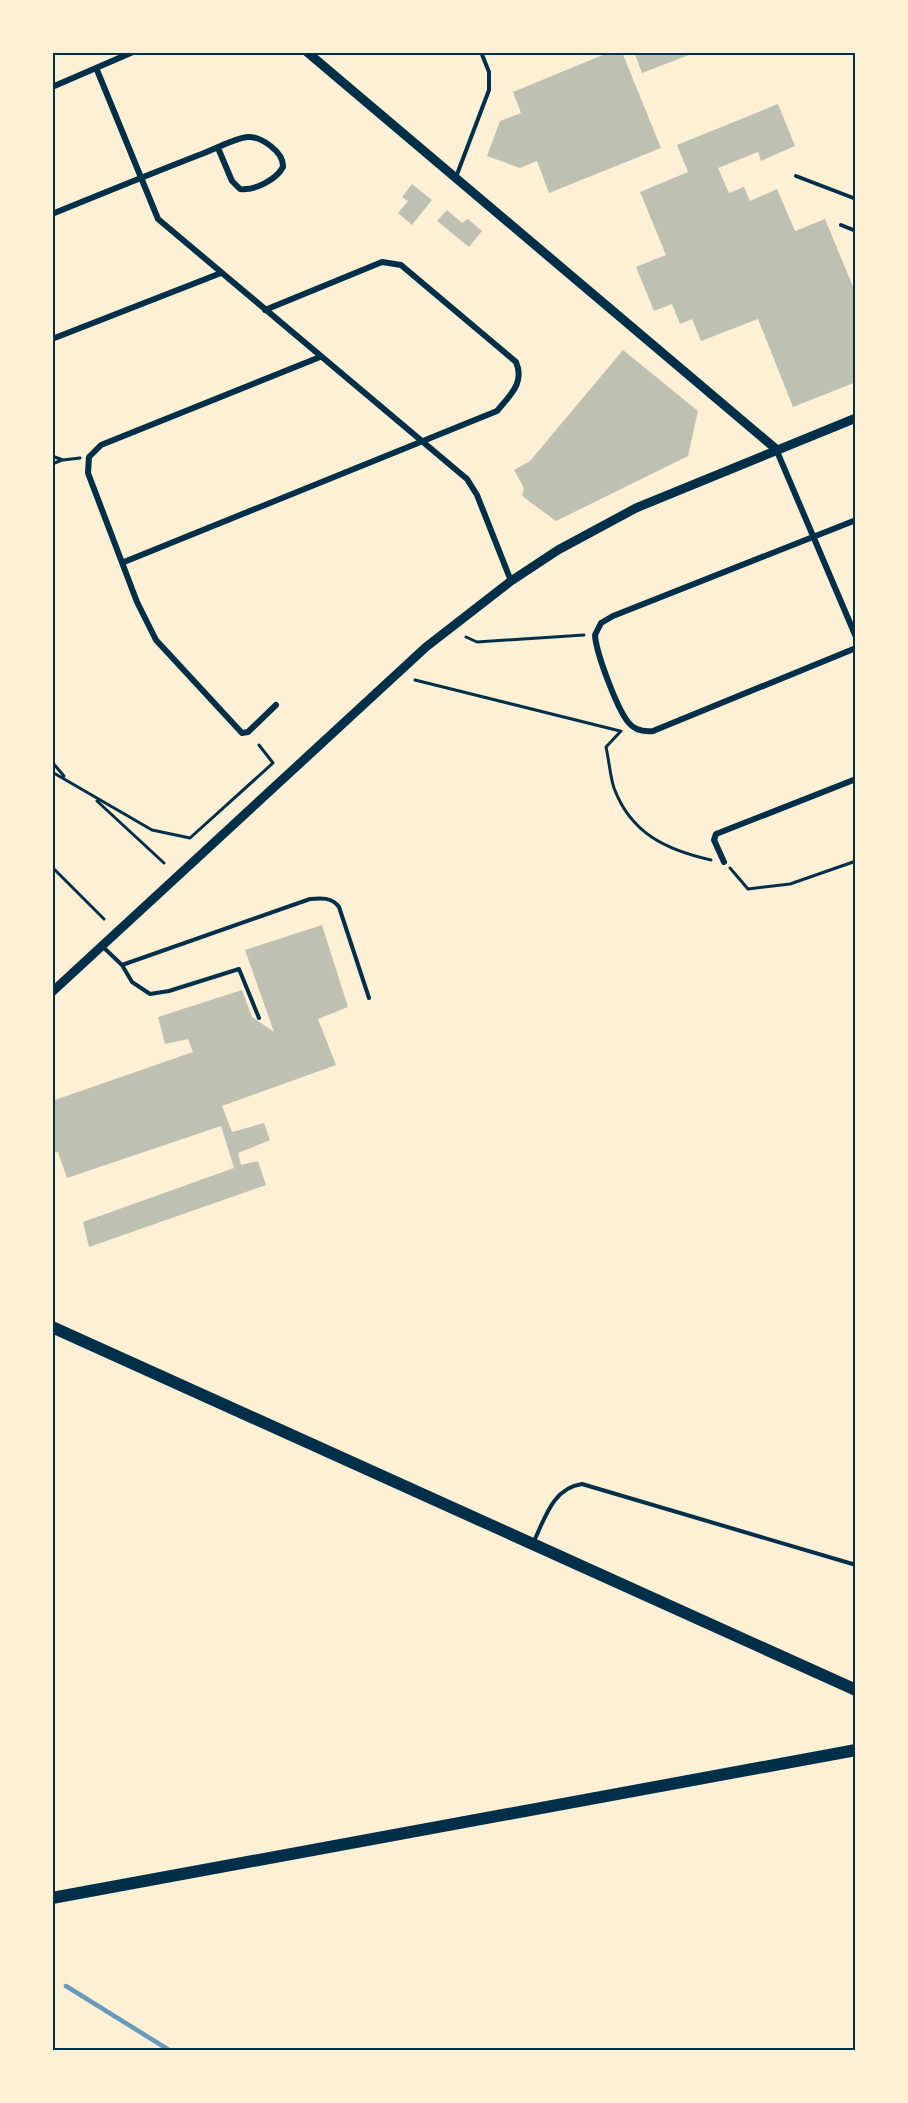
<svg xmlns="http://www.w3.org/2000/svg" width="908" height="2103" viewBox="0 0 908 2103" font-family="'Sofia Sans Condensed',sans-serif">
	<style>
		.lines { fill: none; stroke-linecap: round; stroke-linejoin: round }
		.stream { stroke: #669bbc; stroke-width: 4.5 }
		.building { fill: #bec0b2 }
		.path { stroke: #003049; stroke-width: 3 }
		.service { stroke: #003049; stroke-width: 4 }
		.minor { stroke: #003049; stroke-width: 6 }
		.tertiary { stroke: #003049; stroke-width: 9 }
		.primary { stroke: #003049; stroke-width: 12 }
		.neatline { fill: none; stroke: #003049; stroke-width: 2 }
	</style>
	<rect width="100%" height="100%" fill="#fdf0d5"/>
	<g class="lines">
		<path class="stream" d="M 66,1986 L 169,2050"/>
	</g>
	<path class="building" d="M 610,52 L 622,52 L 661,148 L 549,193 L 537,161 L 520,168 L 487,156 L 500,121 L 521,113 L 513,92 Z
		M 634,52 L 694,52 L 694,53 L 642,73 Z
		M 778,104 L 795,146 L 761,161 L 758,152 L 718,168 L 729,193 L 744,187 L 750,201 L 777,189 L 795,231 L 825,219 L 856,294 L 856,382 L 793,407 L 758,319 L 701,341 L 692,319 L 680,324 L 672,304 L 654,311 L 636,267 L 666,255 L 640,192 L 688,172 L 677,145 Z
		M 412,184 L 432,200 L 412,225 L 398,213 L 408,201 L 402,197 Z
		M 447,210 L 462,223 L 468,219 L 482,231 L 469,247 L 437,221 Z
		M 623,350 L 698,411 L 688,456 L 556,521 L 522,496 L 524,488 L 514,470 L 530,461 Z
		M 322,925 L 348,1007 L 318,1019 L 336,1065 L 222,1106 L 232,1132 L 264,1123 L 270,1140 L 238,1153 L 241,1165 L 258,1161 L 266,1185 L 89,1247 L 83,1222 L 234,1168 L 221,1126 L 67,1178 L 58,1152 L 52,1153 L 52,1101 L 193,1052 L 188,1039 L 165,1044 L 158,1017 L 242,990 L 252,1017 L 274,1032 L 245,950 Z"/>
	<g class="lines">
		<path class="path" d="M 52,456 L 63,460 L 80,458
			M 52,464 L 62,460
			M 466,637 L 477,642 L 584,635
			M 415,680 L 620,731
			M 621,731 L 606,747 C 609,760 610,776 614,788 C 631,834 667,850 711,860
			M 52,762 L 64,776
			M 52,772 L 152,830 L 190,838 L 273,763 L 259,745
			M 97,801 L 164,863
			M 52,867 L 104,919
			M 730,868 L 748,889 L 790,884 L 856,861"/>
		<path class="service" d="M 796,176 L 856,199
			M 456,177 L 489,90 L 489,72 L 481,52
			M 841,225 L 856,231
			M 102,946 L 122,965 L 132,982 L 150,994 L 169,991 L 239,969 L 259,1018
			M 122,965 L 310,899 C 321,898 332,897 339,907 L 369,998
			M 534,1541 C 545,1518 553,1488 582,1484 L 856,1565"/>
		<path class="minor" d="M 97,70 L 158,219 L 467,479 L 477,495 L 511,581
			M 52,87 L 133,52
			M 52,214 C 101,194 150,174 199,155 C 214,150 232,139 247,137 C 261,136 284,152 283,167 C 276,180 254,191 240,189 L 232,181 L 218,148
			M 52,339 L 221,273
			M 776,449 L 856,637
			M 856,520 L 613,616 L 601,623 L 595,635 C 596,653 617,708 628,722 C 635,731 644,732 653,731 L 856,648
			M 124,562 L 497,411 C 510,395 525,383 516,362 L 401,265 L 382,262 L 265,310
			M 276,705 L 248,732 L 242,733 L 156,640 L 137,602 L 88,473 L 89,457 L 101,445 L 320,357
			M 724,862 L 714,840 L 716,834 L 856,779"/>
		<path class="tertiary" d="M 307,52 L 776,449
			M 52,992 L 426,647 L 511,581 L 558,550 L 636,508 L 856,418"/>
		<path class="primary" d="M 52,1327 L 856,1690
			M 52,1898 L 856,1750"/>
	</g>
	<rect width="908" height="2103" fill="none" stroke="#fdf0d5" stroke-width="108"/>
	<rect x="54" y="54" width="800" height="1995" class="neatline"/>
</svg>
